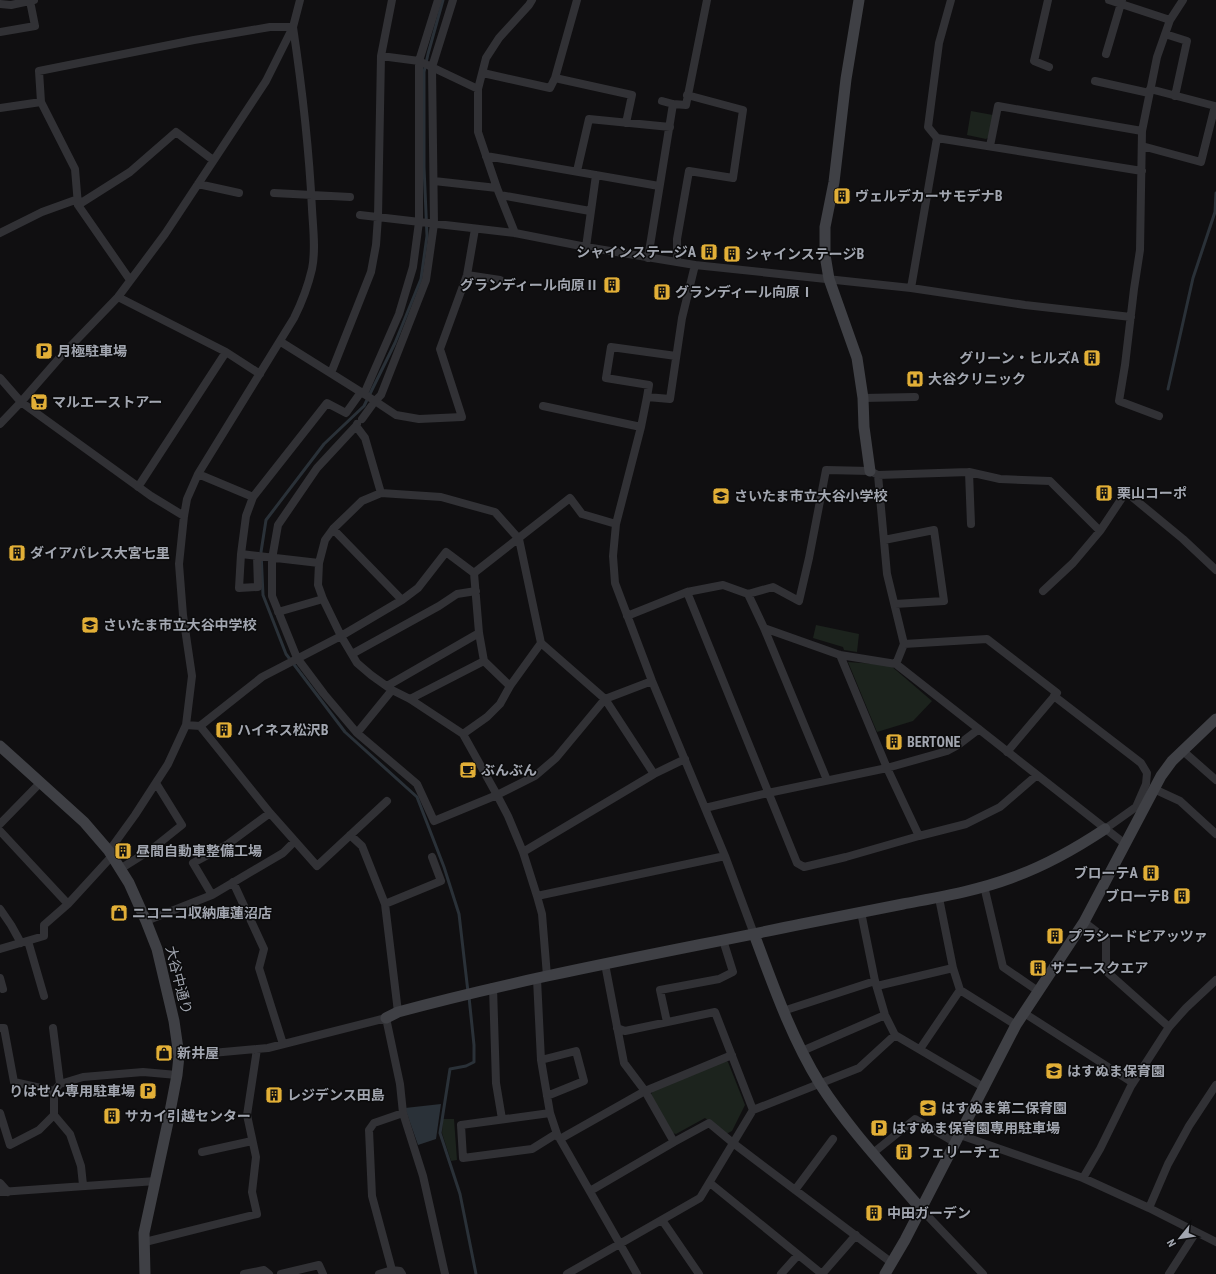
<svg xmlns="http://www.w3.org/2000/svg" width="1216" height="1274" viewBox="0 0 1216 1274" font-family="'Roboto Condensed','Noto Sans JP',sans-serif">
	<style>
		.green { fill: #1c231d }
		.water { fill: #2a3138 }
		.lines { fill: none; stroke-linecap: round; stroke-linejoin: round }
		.stream { stroke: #2a3138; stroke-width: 3 }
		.street { stroke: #313135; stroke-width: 8 }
		.secondary { stroke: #3f4045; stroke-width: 11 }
		.labels { text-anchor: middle; stroke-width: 3; stroke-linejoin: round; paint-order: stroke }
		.poi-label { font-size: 14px; font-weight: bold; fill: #a2a6b0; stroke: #0b0b0c; text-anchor: start }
		.street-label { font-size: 14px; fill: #a2a6b0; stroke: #0b0b0c }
	</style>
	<rect width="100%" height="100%" fill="#100f11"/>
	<path class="green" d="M 971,111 L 993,115 L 989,137 L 986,139 L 967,135 Z
		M 816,625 L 859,634 L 857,652 L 844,650 L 843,647 L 813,638 Z
		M 848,662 L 890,665 L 932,701 L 913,721 L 877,732 Z
		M 725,1060 L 728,1062 L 745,1105 L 732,1131 L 726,1134 L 705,1118 L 676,1134 L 672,1133 L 651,1095 L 653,1090 Z
		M 443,1119 L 454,1119 L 457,1160 L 451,1161 L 442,1133 Z"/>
	<path class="water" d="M 441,1104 L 436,1139 L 418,1145 L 405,1108 Z"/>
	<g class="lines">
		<path class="stream" d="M 443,0 L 428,54 L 424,72 L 424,167 L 427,236 L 421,279 L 395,343 L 364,406 L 324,444 L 266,520 L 261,552 L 263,595 L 286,654 L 345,732 L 417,797 L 444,867 L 459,914 L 468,992
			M 1168,389 L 1193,278 L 1215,212 L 1216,193
			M 469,997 L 474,1045 L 474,1062 L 466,1066 L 450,1069 L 440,1133 L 460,1194 L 476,1274"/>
		<path class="street" d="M 453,0 L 432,67 L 434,224 L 426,280 L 381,395 L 375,401 L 396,415 L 419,419 L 462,417 L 440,349 L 467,275 L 475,229
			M 1048,0 L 1034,61 L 1049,67
			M 1109,0 L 1170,20
			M 0,4 L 11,5 L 34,0
			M 0,32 L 35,26 L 30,1
			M 1165,34 L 1187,41 L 1175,96
			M 1106,54 L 1122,0
			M 381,56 L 419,61 L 478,89 L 486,58 L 499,38 L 529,5 L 532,0
			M 483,73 L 550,88 L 555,78 L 577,0
			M 555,78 L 632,95 L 626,123
			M 1095,81 L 1149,93
			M 478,89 L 478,132 L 497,188 L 515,233
			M 662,101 L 673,104 L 686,105 L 707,0
			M 41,102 L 75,169 L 78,205 L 130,280
			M 0,108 L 41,102 L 39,71 L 194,40 L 270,27 L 293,27
			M 937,138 L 1142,171
			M 990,146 L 998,106 L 1142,131
			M 1142,146 L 1201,162 L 1215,106 L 1150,89
			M 486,156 L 659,186
			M 577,171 L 589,119 L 670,127
			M 434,181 L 497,188
			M 198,184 L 239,193
			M 274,193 L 350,197
			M 500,195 L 590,211
			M 78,205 L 130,172 L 176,132 L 213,160
			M 360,215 L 515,233 L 586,247 L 695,265 L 911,288 L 1025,305 L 1131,317
			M 0,233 L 42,212 L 78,199
			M 586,247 L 596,175
			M 648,258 L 673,104
			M 677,262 L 677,239 L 689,171 L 733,178 L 743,110 L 687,95
			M 695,265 L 682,318 L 670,399 L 647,397 L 641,427 L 616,524 L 613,556 L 615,583 L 652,681 L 725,856 L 754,934
			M 467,275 L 500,280
			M 911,288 L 937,138 L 928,127 L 939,43 L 951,0
			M 118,297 L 226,352 L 260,374
			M 281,342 L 364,394
			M 331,373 L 371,272 L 376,245 L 378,217 L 381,56 L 392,0
			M 0,378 L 21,402 L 151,496 L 184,516
			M 647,397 L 649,385 L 606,378 L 611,347 L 676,356
			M 863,398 L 915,397
			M 543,406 L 641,427
			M 1159,416 L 1119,401 L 1125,365 L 1134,289 L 1140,250 L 1142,131 L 1157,57 L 1170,20 L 1183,0
			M 362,419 L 375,401 L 364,394 L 399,314 L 413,267 L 419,222 L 419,61 L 438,0
			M 0,424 L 21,402 L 62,355 L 118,297 L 165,234 L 266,81 L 293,27 L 300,0
			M 357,424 L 356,426 L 365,438 L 381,493
			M 356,426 L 317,468 L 278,525 L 272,559 L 272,596 L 297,658 L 324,694 L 357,733 L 417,784 L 434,821 L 497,795 L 535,776 L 556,758 L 605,699 L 652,681
			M 969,472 L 971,524
			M 198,474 L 253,497
			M 878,475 L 887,574 L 904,644 L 896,664
			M 138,487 L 226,352
			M 333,529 L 402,600
			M 884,540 L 934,530 L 944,601 L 895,604
			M 241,554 L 319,563
			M 257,556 L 258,587 L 239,588 L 241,554 L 246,516 L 253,497 L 327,403 L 346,413 L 361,392
			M 474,573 L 570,498 L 582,514 L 616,524
			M 1043,591 L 1073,563 L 1100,531
			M 687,592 L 797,863 L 804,867 L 846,857 L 919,836
			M 748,594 L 764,628 L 827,780
			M 278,612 L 323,599
			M 627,616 L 687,592 L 723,585 L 748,594 L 773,587 L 799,601 L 809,558 L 826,470 L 870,471 L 878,475 L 969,472 L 1000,479 L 1050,481 L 1100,531 L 1126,492 L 1183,539 L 1216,570
			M 764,628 L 840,655 L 896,664 L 1125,844
			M 904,644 L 987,639 L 1057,693 L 1007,752
			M 352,654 L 439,606 L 457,594 L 476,591
			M 840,655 L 887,768 L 919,836 L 966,824 L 1000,807 L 1037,775
			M 484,661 L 510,686
			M 387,686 L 479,633
			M 1054,696 L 1141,763 L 1147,773 L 1146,784 L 1136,807 L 1105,829
			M 186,725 L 200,726 L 270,813 L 317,866 L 387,801
			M 200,726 L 262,677 L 341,636 L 402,600 L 418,588 L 446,552 L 474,573 L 479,633 L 484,661 L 410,699
			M 357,733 L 392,690
			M 463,734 L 487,717 L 500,704 L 510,686 L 541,643
			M 1183,751 L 1216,780
			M 1154,789 L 1180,801 L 1216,834
			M 705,808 L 768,793 L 887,768 L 947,751 L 958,745 L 979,729
			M 0,824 L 40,783
			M 0,831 L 68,904
			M 350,835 L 362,846 L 385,904 L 398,1012
			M 109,851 L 135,815 L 168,764 L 186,725 L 192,676 L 183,615 L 179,564 L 184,516 L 187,499 L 198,474 L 294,318 C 302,302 308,286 312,269 C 316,250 313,228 312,209 C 309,148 302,87 293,27
			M 523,852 L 654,774 L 685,759
			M 120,869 L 152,849 L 182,825 L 156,783
			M 233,882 L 264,949 L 259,968 L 283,1044
			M 984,886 L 1003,967 L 1038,991
			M 212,895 L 193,863 L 228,844 L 270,813
			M 537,896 L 725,856
			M 939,898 L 953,968 L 960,990 L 1016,1025
			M 385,904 L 441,881 L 432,857
			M 0,909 L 11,925 L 21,943
			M 861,912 L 875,981 L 885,1015 L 895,1035 L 985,1088
			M 146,921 L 212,895 L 283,853 L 294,842
			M 1084,922 L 1106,939 L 1106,971 L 1169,1027
			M 28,941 L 44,996
			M 0,949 L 44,936 L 44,925 L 68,904 L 112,856
			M 605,964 L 624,1063 L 645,1091 L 674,1142
			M 547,976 L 542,914 L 537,896 L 523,852 L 508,816 L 497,795 L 463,734 L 410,699 L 392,690 L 371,675 L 357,663 L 341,636 L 323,599 L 318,585 L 319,563 L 325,540 L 333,529 L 362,501 L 381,493 L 441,497 L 495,512 L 519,539 L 541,643 L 605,699 L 654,774
			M 0,978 L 3,989
			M 537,979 L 541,1060 L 550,1113 L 558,1137
			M 877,986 L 953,968
			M 493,987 L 496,1083 L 502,1119
			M 783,1011 L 875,981
			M 1024,1013 L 1133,1083
			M 667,1022 L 660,990 L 719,979 L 733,972 L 723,940
			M 0,1028 L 4,1028 L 14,1082 L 54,1091
			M 53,1028 L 60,1084
			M 617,1028 L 625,1031 L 715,1012 L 753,1110
			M 920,1049 L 960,990
			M 802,1051 L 885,1015
			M 179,1056 L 268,1048 L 386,1018 L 400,1084 L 403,1113 L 423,1176 L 445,1274
			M 541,1060 L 576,1051 L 584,1081 L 547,1096
			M 0,1113 L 10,1145 L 39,1130 L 54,1115 L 54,1091 L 60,1084 L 83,1077 L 143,1072 L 177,1075
			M 550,1113 L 461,1125 L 463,1158 L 532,1149 L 556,1134
			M 54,1115 L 70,1134 L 81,1166 L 83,1185
			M 960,1135 L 1083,1178 L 1149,1208 L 1216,1242
			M 202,1152 L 252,1141
			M 873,1153 L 915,1119 L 956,1143
			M 1083,1178 L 1100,1149 L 1131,1086 L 1169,1027 L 1186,1008 L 1216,980
			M 0,1183 L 8,1192
			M 710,1183 L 822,1274 L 856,1235
			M 795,1190 L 833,1139
			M 590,1191 L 674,1142 L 709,1123 L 733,1143 L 892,1263
			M 0,1192 L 156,1181
			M 1149,1208 L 1168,1164 L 1189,1126 L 1216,1085
			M 921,1209 L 983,1274
			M 662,1220 L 699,1274
			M 145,1242 L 257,1214 L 252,1192 L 256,1157 L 247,1115 L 257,1049
			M 244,1274 L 264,1270 L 269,1274
			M 281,1274 L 319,1265 L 323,1274
			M 379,1274 L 392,1270
			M 402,1274 L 400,1271 L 392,1270 L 372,1196 L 369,1130 L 374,1123 L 403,1113
			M 567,1274 L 700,1198 L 753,1110 L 859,1068 L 895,1035
			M 637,1274 L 560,1139 L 645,1091 L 732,1055
			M 781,1274 L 798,1255
			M 1169,1274 L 1196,1232"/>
		<path class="secondary" d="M 859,0 L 846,79 L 834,182 L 825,227 L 825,255 L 829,279 L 857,358 L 863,398 L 864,427 L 870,471
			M 0,746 L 84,822 L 109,851 L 129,883 L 146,921 L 157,949 L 174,1021 L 179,1056 L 177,1075 L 168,1122 L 144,1233 L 145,1274
			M 754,934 C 773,985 791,1037 820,1084 C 849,1129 886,1168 921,1209
			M 386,1018 L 398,1012 C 531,976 667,952 802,924 C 836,917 869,911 903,904 C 939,897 976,891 1011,878 C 1045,866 1075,849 1105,829
			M 885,1274 L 905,1240 L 1016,1025 L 1084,922 L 1161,776 L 1172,761 L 1216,719"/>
	</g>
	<defs>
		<g id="building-square" transform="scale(0.9)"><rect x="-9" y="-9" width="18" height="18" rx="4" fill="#e2af37" stroke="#0b0b0c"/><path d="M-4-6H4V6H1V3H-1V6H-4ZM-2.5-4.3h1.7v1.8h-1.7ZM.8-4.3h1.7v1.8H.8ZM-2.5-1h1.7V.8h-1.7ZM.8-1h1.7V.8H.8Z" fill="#111"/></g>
		<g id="parking-square" transform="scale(0.9)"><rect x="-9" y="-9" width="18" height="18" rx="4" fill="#e2af37" stroke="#0b0b0c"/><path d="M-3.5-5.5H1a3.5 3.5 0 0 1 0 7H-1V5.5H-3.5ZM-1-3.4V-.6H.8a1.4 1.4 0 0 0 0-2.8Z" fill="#111"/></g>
		<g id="hospital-square" transform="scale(0.9)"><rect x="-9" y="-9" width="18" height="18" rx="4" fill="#e2af37" stroke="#0b0b0c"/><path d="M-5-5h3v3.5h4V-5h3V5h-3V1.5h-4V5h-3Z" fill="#111"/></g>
		<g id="supermarket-square" transform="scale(0.9)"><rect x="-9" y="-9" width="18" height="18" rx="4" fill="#e2af37" stroke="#0b0b0c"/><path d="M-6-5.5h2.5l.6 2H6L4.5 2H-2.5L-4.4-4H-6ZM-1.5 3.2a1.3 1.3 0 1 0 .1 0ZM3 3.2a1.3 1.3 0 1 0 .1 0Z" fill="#111"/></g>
		<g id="school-square" transform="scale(0.9)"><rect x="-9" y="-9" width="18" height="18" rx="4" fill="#e2af37" stroke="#0b0b0c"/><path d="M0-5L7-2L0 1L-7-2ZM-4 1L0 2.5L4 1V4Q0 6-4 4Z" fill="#111"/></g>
		<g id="cafe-square" transform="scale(0.9)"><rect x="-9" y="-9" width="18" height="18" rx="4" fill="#e2af37" stroke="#0b0b0c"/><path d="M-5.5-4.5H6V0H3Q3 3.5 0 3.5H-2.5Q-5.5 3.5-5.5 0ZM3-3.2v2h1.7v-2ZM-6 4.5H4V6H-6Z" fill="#111"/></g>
		<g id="shop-square" transform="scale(0.9)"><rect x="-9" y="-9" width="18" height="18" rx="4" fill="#e2af37" stroke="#0b0b0c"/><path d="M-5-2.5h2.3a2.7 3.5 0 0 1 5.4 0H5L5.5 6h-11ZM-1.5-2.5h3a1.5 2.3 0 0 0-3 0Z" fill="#111"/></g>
	</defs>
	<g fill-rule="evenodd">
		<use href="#building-square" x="842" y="196"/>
		<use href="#building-square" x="709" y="252"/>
		<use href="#building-square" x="732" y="254"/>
		<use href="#building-square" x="612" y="285"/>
		<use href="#building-square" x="662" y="292"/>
		<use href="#parking-square" x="44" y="351"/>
		<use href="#building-square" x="1092" y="358"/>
		<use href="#hospital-square" x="915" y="379"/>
		<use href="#supermarket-square" x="39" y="402"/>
		<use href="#building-square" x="1104" y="493"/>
		<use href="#school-square" x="721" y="496"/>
		<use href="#building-square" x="17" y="553"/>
		<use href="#school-square" x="90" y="625"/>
		<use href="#building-square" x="224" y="730"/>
		<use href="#building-square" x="894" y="742"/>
		<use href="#cafe-square" x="468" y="770"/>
		<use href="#building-square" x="123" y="851"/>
		<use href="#building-square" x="1151" y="873"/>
		<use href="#building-square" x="1182" y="896"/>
		<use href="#shop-square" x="119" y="913"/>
		<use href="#building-square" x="1055" y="936"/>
		<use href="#building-square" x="1038" y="968"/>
		<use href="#shop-square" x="164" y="1053"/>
		<use href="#school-square" x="1054" y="1071"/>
		<use href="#parking-square" x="148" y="1091"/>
		<use href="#building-square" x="274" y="1095"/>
		<use href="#school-square" x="928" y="1108"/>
		<use href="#building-square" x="112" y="1116"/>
		<use href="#parking-square" x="879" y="1128"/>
		<use href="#building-square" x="904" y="1152"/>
		<use href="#building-square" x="874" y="1213"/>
	</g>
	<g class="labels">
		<g class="poi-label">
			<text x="855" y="201">ヴェルデカーサモデナB</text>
			<text x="696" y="257" text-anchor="end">シャインステージA</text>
			<text x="745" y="259">シャインステージB</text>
			<text x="599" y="290" text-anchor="end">グランディール向原Ⅱ</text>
			<text x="675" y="297">グランディール向原Ⅰ</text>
			<text x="57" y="356">月極駐車場</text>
			<text x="1079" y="363" text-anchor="end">グリーン・ヒルズA</text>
			<text x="928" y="384">大谷クリニック</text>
			<text x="52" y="407">マルエーストアー</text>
			<text x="1117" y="498">栗山コーポ</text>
			<text x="734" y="501">さいたま市立大谷小学校</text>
			<text x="30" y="558">ダイアパレス大宮七里</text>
			<text x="103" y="630">さいたま市立大谷中学校</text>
			<text x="237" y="735">ハイネス松沢B</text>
			<text x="907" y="747">BERTONE</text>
			<text x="481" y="775">ぶんぶん</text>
			<text x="136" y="856">昼間自動車整備工場</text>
			<text x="1138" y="878" text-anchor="end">ブローテA</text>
			<text x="1169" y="901" text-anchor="end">ブローテB</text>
			<text x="132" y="918">ニコニコ収納庫蓮沼店</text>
			<text x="1068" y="941">プラシードピアッツァ</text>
			<text x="1051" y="973">サニースクエア</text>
			<text x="177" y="1058">新井屋</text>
			<text x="1067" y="1076">はすぬま保育園</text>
			<text x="135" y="1096" text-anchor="end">りはせん専用駐車場</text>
			<text x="287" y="1100">レジデンス田島</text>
			<text x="941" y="1113">はすぬま第二保育園</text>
			<text x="125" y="1121">サカイ引越センター</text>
			<text x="892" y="1133">はすぬま保育園専用駐車場</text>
			<text x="917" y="1157">フェリーチェ</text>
			<text x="887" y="1218">中田ガーデン</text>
		</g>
		<g class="street-label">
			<text transform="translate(179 980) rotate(76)" y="5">大谷中通り</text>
		</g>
	</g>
	<g transform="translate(1180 1238) rotate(240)" stroke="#0b0b0c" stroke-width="3" paint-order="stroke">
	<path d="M0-3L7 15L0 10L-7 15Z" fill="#a2a6b0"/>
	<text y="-6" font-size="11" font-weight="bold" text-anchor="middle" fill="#a2a6b0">N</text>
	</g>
</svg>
